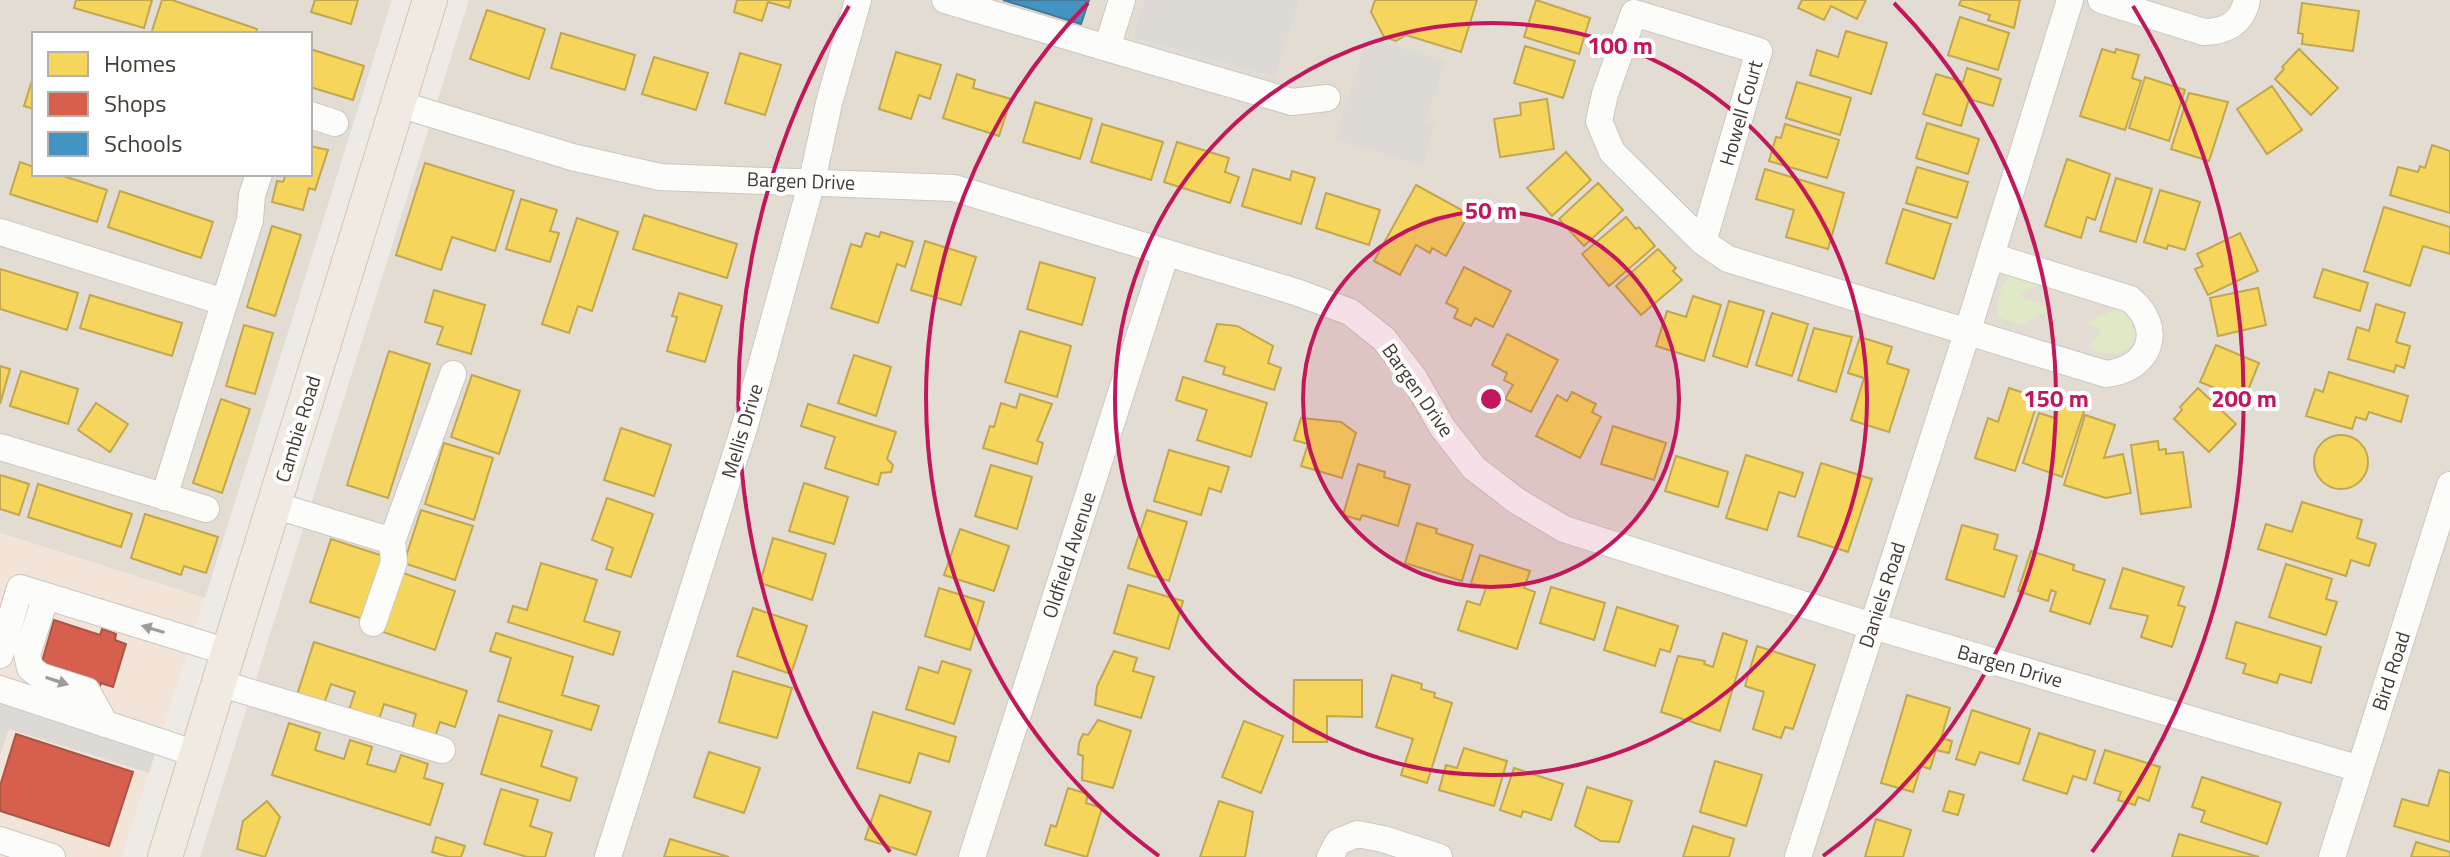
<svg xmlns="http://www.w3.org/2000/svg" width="2450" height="857" viewBox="0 0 2450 857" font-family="'Titillium Web',sans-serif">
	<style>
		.residential { fill: #e3dcd3; fill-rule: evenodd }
		.commercial { fill: #f2e4d8 }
		.green { fill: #e0e9c5 }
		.parking { fill: #dddad6 }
		.homes { fill: #f6d55c; stroke: #c1a750; stroke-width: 2 }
		.shops { fill: #d6604d; stroke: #aa5545; stroke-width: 2 }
		.schools { fill: #4393c3; stroke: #437998; stroke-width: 2 }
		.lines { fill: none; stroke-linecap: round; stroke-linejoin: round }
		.minor-casing { stroke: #cbc7c2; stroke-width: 28 }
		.major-casing { stroke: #d1c4b3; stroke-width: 36 }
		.minor { stroke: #fcfcfb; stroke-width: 26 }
		.major { stroke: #f0eae2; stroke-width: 34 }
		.oneway { fill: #a09c97 }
		.ring { fill: none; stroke: #c2185b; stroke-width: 4 }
		.labels { text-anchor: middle; stroke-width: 8; stroke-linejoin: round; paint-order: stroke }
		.street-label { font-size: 20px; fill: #443b33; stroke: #fff }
		.centre { fill: #c2185b; stroke: #fff; stroke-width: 4 }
		.ring-label { font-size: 24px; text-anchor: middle; font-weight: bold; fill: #c2185b; stroke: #fff; stroke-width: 8; stroke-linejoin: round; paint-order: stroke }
	</style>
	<rect width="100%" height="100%" fill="#eeebe6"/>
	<path class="residential" d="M 0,0 L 392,0 L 205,598 L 0,533 ZM 34,34 L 310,34 L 310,174 L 34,174 Z
		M 469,0 L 2450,0 L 2450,857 L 200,857 Z"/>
	<path class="commercial" d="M 0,533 L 205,598 L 122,857 L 0,857 Z"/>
	<path class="green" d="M 2011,276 L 2040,285 L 2021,294 L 2023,298 L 2050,307 L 2047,312 L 2019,325 L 1999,317 C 1994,304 2001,285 2011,276 Z
		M 2123,307 L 2127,309 L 2138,332 C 2130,355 2114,357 2092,349 L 2090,344 L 2099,336 L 2100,330 L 2089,324 L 2091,320 Z"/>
	<path class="parking" d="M 1144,0 L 1299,0 L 1275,76 L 1133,38 Z
		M 1367,37 L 1445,61 L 1426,121 L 1435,124 L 1423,166 L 1335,139 Z
		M 0,701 L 156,750 L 149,773 L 9,729 L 0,755 Z"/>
	<path class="homes" d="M 76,0 L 152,0 L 144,28 L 74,8 Z
		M 162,0 L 172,0 L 257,29 L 255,34 L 151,34 Z
		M 315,0 L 358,0 L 351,24 L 311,12 Z
		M 737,0 L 791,0 L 789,8 L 768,2 L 762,21 L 734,12 Z
		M 1375,0 L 1477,0 L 1461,52 L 1406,35 L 1396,41 L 1384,37 L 1371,12 Z
		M 1536,0 L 1590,18 L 1579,54 L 1524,37 Z
		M 1802,0 L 1866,0 L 1857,19 L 1831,6 L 1824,20 L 1798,8 Z
		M 1961,0 L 2020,0 L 2014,28 L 1988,20 L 1990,15 L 1959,5 Z
		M 2302,3 L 2359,11 L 2353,51 L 2302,44 L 2303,34 L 2298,33 Z
		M 487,10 L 545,29 L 529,79 L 470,59 Z
		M 1960,17 L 2009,33 L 1998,70 L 1948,55 Z
		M 1846,31 L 1887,43 L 1871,94 L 1810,75 L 1817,50 L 1838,57 Z
		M 561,33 L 635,55 L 625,90 L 551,68 Z
		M 1525,46 L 1575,61 L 1563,98 L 1514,83 Z
		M 310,49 L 364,66 L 353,100 L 310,87 Z
		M 2102,49 L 2115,53 L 2116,49 L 2139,55 L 2132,78 L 2141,81 L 2125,130 L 2080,116 Z
		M 2299,49 L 2338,88 L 2311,115 L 2275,79 L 2284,69 L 2282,67 Z
		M 896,52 L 941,65 L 930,99 L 919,95 L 911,119 L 879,109 Z
		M 740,53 L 781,65 L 765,115 L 725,103 Z
		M 654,57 L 708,73 L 696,110 L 642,94 Z
		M 1967,68 L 2001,79 L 1993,106 L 1969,99 L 1961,126 L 1923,114 L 1936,74 L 1963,82 Z
		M 34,74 L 34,109 L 24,106 Z
		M 957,74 L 975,80 L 973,88 L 1011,99 L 999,136 L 943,118 Z
		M 2145,77 L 2185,90 L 2169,141 L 2129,128 Z
		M 1797,82 L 1851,98 L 1840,135 L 1786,118 Z
		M 2272,86 L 2302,130 L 2267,154 L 2237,109 Z
		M 2189,93 L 2228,102 L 2209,161 L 2171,149 Z
		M 1547,99 L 1554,149 L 1500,157 L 1494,119 L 1521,115 L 1520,103 Z
		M 1035,102 L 1092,119 L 1080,159 L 1023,142 Z
		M 1927,123 L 1979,139 L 1968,174 L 1916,158 Z
		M 1102,124 L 1163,142 L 1151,180 L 1091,162 Z
		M 1785,124 L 1839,140 L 1827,178 L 1769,161 L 1776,137 L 1781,138 Z
		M 1177,142 L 1229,158 L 1225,172 L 1239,177 L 1230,203 L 1164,182 Z
		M 2432,145 L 2450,151 L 2450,213 L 2390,195 L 2398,167 L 2418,172 L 2420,166 L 2425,168 Z
		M 310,146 L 328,150 L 315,190 L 309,188 L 303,210 L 272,202 L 277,181 L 283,182 L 286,174 L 310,174 Z
		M 1566,152 L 1591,180 L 1552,216 L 1527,188 Z
		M 2067,159 L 2110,174 L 2095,220 L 2087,217 L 2081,238 L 2045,226 Z
		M 20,162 L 34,167 L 34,174 L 57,174 L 107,190 L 97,222 L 10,194 Z
		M 425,163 L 514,191 L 495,251 L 452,237 L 441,270 L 396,255 Z
		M 1917,167 L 1968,182 L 1957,218 L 1906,203 Z
		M 1253,169 L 1290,180 L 1292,171 L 1315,178 L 1301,224 L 1242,206 Z
		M 1765,169 L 1844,193 L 1828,249 L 1786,237 L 1794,210 L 1756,199 Z
		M 2116,178 L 2152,189 L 2136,242 L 2100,231 Z
		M 1598,183 L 1623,210 L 1584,246 L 1559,219 Z
		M 1416,185 L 1469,214 L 1446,256 L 1432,248 L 1430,253 L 1416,245 L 1400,275 L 1374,261 Z
		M 2160,190 L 2200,202 L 2185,250 L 2168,245 L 2167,249 L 2144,242 Z
		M 120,191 L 213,222 L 201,258 L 108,227 Z
		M 1326,193 L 1380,210 L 1369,245 L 1316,228 Z
		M 521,199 L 557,210 L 550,231 L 559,233 L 550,262 L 506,249 Z
		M 2384,207 L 2450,227 L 2450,254 L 2423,246 L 2410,286 L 2364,271 Z
		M 1903,209 L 1951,224 L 1934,279 L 1886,263 Z
		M 644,215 L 737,244 L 727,278 L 633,249 Z
		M 1626,217 L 1636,229 L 1639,227 L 1655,246 L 1609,286 L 1582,254 Z
		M 577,218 L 618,232 L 592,311 L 578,306 L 569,333 L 542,324 Z
		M 272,226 L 301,235 L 275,316 L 247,307 Z
		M 881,232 L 913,242 L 905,267 L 897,264 L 878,323 L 831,308 L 851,244 L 861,247 L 866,233 L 879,237 Z
		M 2240,233 L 2258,271 L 2208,295 L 2195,269 L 2203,266 L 2197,254 Z
		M 925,241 L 976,257 L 961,305 L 911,290 Z
		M 1658,249 L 1676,268 L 1673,271 L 1682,280 L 1641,315 L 1616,286 Z
		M 1040,262 L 1095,278 L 1082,325 L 1027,309 Z
		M 1464,267 L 1511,291 L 1493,327 L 1475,318 L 1471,326 L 1454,318 L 1458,309 L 1446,303 Z
		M 0,269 L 78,293 L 67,330 L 0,309 Z
		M 2323,269 L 2368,283 L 2360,311 L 2314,297 Z
		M 2258,288 L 2266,325 L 2218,336 L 2210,298 Z
		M 434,290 L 485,305 L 471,354 L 437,344 L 443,327 L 425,322 Z
		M 679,293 L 722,306 L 705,362 L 667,351 L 677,317 L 672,316 Z
		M 90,295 L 182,323 L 172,356 L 80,328 Z
		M 1693,296 L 1721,305 L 1704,361 L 1656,346 L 1667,311 L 1686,317 Z
		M 1729,301 L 1764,311 L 1747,367 L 1713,356 Z
		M 2376,304 L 2405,313 L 2396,342 L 2410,346 L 2404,368 L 2396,365 L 2394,372 L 2348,359 L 2357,327 L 2369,331 Z
		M 1772,313 L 1808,324 L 1792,376 L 1756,365 Z
		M 1217,324 L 1237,326 L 1273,346 L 1268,363 L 1281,368 L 1274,390 L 1223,374 L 1225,367 L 1205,361 Z
		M 244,325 L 273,333 L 255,394 L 226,386 Z
		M 1814,328 L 1852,337 L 1836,392 L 1798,380 Z
		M 1020,331 L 1071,346 L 1057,397 L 1005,382 Z
		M 1507,334 L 1558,360 L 1531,412 L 1505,399 L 1513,385 L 1504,380 L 1507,373 L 1492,365 Z
		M 1860,337 L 1892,347 L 1887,363 L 1909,370 L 1889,432 L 1851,420 L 1864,378 L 1848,373 Z
		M 2216,345 L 2259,363 L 2244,400 L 2200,382 Z
		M 389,351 L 430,364 L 388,498 L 347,485 Z
		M 854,355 L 891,367 L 876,416 L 838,403 Z
		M 0,366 L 10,369 L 0,404 Z
		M 21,371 L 78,389 L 68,424 L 10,406 Z
		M 2329,372 L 2408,396 L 2401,422 L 2369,412 L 2366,420 L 2356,417 L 2352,429 L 2306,416 L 2315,389 L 2323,392 Z
		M 472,375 L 520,391 L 499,454 L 451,437 Z
		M 1183,377 L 1267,403 L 1251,457 L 1197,440 L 1207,410 L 1176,400 Z
		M 2009,388 L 2039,398 L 2015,471 L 1975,458 L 1988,418 L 1998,422 Z
		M 2198,388 L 2236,424 L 2209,452 L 2174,419 L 2182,410 L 2180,407 Z
		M 1572,392 L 1596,404 L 1592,412 L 1601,417 L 1580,458 L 1536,436 L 1557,395 L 1567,401 Z
		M 1020,394 L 1052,404 L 1037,441 L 1043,443 L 1037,464 L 983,448 L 990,426 L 994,427 L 1001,403 L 1016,408 Z
		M 221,399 L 250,409 L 222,493 L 193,483 Z
		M 2062,400 L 2085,408 L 2062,477 L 2023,463 L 2039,413 L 2055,418 Z
		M 96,403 L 128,424 L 110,452 L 78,430 Z
		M 808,404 L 896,432 L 887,459 L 893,465 L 891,472 L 881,473 L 878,485 L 825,468 L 835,437 L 801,426 Z
		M 2085,415 L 2115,425 L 2104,458 L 2123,454 L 2131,493 L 2106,498 L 2064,485 Z
		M 1301,418 L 1341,422 L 1356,433 L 1342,478 L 1301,466 L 1308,444 L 1294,440 Z
		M 1613,426 L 1666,443 L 1654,480 L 1601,464 Z
		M 621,428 L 671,445 L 654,496 L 604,480 Z
		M2314 462a27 27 0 1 1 54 0a27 27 0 1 1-54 0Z
		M 2158,441 L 2159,450 L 2166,449 L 2166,454 L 2183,452 L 2191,507 L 2141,514 L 2131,445 Z
		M 444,443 L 493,458 L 474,520 L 425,504 Z
		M 1169,450 L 1229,467 L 1221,492 L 1209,488 L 1201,515 L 1154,501 Z
		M 1746,455 L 1803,473 L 1795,497 L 1779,492 L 1767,530 L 1726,518 Z
		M 1676,456 L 1728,472 L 1718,507 L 1665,491 Z
		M 1821,463 L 1872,479 L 1848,552 L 1798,536 Z
		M 1358,464 L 1385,472 L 1384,477 L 1410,485 L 1398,526 L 1362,515 L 1360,520 L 1343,515 Z
		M 991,465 L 1032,477 L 1017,529 L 975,516 Z
		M 0,475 L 29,484 L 19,515 L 0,509 Z
		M 804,483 L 848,497 L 834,544 L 789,531 Z
		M 38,484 L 132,514 L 121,547 L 28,517 Z
		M 607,498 L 653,514 L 631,577 L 606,569 L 613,548 L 592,540 Z
		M 2302,502 L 2362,520 L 2357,538 L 2376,544 L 2369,566 L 2351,560 L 2346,576 L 2258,549 L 2266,524 L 2292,532 Z
		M 421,510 L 473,526 L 455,580 L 404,563 Z
		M 1147,510 L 1187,522 L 1169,581 L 1128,568 Z
		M 145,514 L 218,537 L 206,573 L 184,566 L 181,575 L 131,558 Z
		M 1417,523 L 1437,529 L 1436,533 L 1473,545 L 1462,581 L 1405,563 Z
		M 1962,525 L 1998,535 L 1994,549 L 2017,556 L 2004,597 L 1946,579 Z
		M 960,529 L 1009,546 L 994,591 L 944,575 Z
		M 773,538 L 826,554 L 812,600 L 760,583 Z
		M 331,539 L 386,557 L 366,620 L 310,602 Z
		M 2031,551 L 2074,565 L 2073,570 L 2105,580 L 2090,624 L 2050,611 L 2056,592 L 2051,590 L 2048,601 L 2018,591 Z
		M 1480,555 L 1530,571 L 1524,588 L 1535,592 L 1517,649 L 1458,630 L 1467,601 L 1480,605 L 1486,588 L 1471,583 Z
		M 541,563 L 597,580 L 584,621 L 620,632 L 613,655 L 508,622 L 513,606 L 527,610 Z
		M 2286,564 L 2332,579 L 2326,599 L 2337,602 L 2326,635 L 2269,617 Z
		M 2123,568 L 2184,587 L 2178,605 L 2185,607 L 2172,647 L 2141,637 L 2148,616 L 2110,608 Z
		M 403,573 L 455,591 L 435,650 L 383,632 Z
		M 1128,585 L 1183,601 L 1169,649 L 1114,633 Z
		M 1551,587 L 1605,603 L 1594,640 L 1540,623 Z
		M 939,588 L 984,602 L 970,650 L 925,636 Z
		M 1617,607 L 1678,626 L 1670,652 L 1660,649 L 1655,666 L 1604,650 Z
		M 753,608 L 807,626 L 791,674 L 737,656 Z
		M 2236,622 L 2321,647 L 2311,683 L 2280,674 L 2277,683 L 2243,673 L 2246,664 L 2226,658 Z
		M 496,633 L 573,657 L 562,695 L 599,706 L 591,730 L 498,701 L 511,658 L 490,651 Z
		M 1723,633 L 1747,641 L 1720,731 L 1661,712 L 1678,656 L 1705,661 L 1704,664 L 1713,667 Z
		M 314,642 L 467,691 L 455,727 L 440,722 L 435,737 L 412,729 L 416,714 L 384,704 L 378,722 L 348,713 L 355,692 L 331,684 L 324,704 L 297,695 Z
		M 1757,646 L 1815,665 L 1793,729 L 1785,727 L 1781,738 L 1753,729 L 1764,692 L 1745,686 Z
		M 1114,651 L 1137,658 L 1133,671 L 1154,677 L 1141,718 L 1095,705 L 1097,686 Z
		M 942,661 L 971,670 L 954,724 L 906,709 L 919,667 L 938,673 Z
		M 733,671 L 792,688 L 777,738 L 719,722 Z
		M 1392,675 L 1422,684 L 1421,689 L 1435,693 L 1434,697 L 1452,703 L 1427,783 L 1401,775 L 1413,739 L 1376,727 Z
		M 1294,680 L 1362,680 L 1362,717 L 1327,716 L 1327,742 L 1293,742 Z
		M 1907,695 L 1950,708 L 1941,738 L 1952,741 L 1949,753 L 1936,750 L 1930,769 L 1921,766 L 1913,792 L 1881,783 Z
		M 1972,710 L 2030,729 L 2019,764 L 1980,752 L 1975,765 L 1956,759 Z
		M 873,712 L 956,737 L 949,762 L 919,753 L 910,783 L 857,768 Z
		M 499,715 L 552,731 L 541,766 L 577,778 L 570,801 L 481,774 Z
		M 1098,720 L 1131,731 L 1113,788 L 1082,780 L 1083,756 L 1078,754 L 1079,743 L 1083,734 L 1088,735 Z
		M 1244,721 L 1283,736 L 1261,793 L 1222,777 Z
		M 289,723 L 320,733 L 315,750 L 344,759 L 350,740 L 372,747 L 367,764 L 395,772 L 401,755 L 428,764 L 424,778 L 443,784 L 430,825 L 272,775 Z
		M 2039,733 L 2095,751 L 2086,780 L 2073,776 L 2067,794 L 2023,780 Z
		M 1464,748 L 1507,761 L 1494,806 L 1439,790 L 1446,765 L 1457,768 Z
		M 2105,750 L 2160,767 L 2149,801 L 2138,797 L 2135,805 L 2118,800 L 2121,792 L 2094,783 Z
		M 709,752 L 760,768 L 744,813 L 694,797 Z
		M 1715,761 L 1762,775 L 1746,826 L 1700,812 Z
		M 1514,768 L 1563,784 L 1551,820 L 1523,811 L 1521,817 L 1500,810 Z
		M 2439,770 L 2450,773 L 2450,842 L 2394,826 L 2402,799 L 2428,806 Z
		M 2202,777 L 2281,803 L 2267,844 L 2201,822 L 2205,811 L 2192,807 Z
		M 1587,787 L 1632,801 L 1619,842 L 1601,841 L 1575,826 Z
		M 1068,788 L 1088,794 L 1086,803 L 1102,808 L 1087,857 L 1045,845 L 1051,825 L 1056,827 Z
		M 501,789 L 538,800 L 530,826 L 552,833 L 545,857 L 527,857 L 484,844 Z
		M 1949,791 L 1964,795 L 1958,815 L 1943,811 Z
		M 880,795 L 931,812 L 916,855 L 865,839 Z
		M 267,801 L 280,817 L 265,857 L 237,849 L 243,821 Z
		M 1219,801 L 1253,812 L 1245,857 L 1200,857 Z
		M 1876,819 L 1911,830 L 1903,857 L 1865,857 Z
		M 1693,826 L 1734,839 L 1729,857 L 1683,857 Z
		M 2179,834 L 2259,857 L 2172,857 Z
		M 436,837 L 465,846 L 461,857 L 449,857 L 432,852 Z
		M 670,839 L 729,857 L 664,857 Z
		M 2416,842 L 2450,852 L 2450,857 L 2411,857 Z"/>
	<path class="shops" d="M 54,620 L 100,635 L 102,629 L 116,634 L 115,640 L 126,644 L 113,687 L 101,683 L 99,689 L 41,665 Z
		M 16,734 L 133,772 L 109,846 L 0,811 L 0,786 Z"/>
	<path class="schools" d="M 1003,0 L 1089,0 L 1081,24 Z"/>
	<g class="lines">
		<g class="minor-casing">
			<path id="minor" d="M 945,0 L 1107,48 L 1122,0
				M 2101,0 L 2204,32 C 2226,32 2242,23 2247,0
				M 1107,48 L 1292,102 L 1327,98
				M 399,104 L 572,157 L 660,177 L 954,188 L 1296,292 L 1350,312 L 1384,339 L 1414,378 L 1442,427 L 1474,468 L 1517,501 L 1564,529 L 1856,621 L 2360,769
				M 310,115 L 335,123
				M 0,232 L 224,302
				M 1703,242 L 1759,51 L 1634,13 L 1605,94 L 1599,121 L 1612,152 L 1703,242 L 1728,259 L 2106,374 C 2151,369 2165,328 2130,299 L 1991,256
				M 0,447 L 206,509
				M 164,497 L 250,220 L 252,195 L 259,174
				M 274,505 L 392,541 L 453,374
				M 46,596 L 27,654 L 30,668 L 40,676 L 87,691 L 105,724
				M 373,623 L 394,562 L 392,541
				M 0,655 L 20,588 L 228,652
				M 219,683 L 442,750
				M 0,689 L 197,754
				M 0,840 L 52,857
				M 608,857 L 745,425 L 812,181 L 829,103 L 858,0
				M 972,857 L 1166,253
				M 1330,857 L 1338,842 L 1357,834 L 1383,839 L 1439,857
				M 1798,857 L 1967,333 L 2070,0
				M 2332,857 L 2450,485"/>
		</g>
		<g class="major-casing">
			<path id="major" d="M 165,857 L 430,0"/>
		</g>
		<use href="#minor" class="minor"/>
		<use href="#major" class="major"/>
	</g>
	<defs><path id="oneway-solid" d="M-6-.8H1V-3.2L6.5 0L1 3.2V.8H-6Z" transform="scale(2)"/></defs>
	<g class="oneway">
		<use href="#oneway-solid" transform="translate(153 629) rotate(-163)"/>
		<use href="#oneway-solid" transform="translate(57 681) rotate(18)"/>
	</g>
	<circle cx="1491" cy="399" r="188" fill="#c2185b" fill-opacity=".12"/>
	<g class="ring">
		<circle cx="1491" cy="399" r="188"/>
		<circle cx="1491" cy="399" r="376"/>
		<path d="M1159 856A565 565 0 0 1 1088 3M1894 3A565 565 0 0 1 1823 856"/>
		<path d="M890 852A753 753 0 0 1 849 6M2133 6A753 753 0 0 1 2092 852"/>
	</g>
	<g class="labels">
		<g class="street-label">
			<text transform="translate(1741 113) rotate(-74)" y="7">Howell Court</text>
			<text transform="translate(801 181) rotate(2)" y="7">Bargen Drive</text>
			<text transform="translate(1418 390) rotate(55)" y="7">Bargen Drive</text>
			<text transform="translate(298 429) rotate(-73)" y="7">Cambie Road</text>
			<text transform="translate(742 431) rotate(-73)" y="7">Mellis Drive</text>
			<text transform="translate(1069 555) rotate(-72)" y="7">Oldfield Avenue</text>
			<text transform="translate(1882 595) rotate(-72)" y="7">Daniels Road</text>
			<text transform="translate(2010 666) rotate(16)" y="7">Bargen Drive</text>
			<text transform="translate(2391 671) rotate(-72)" y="7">Bird Road</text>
		</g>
	</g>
	<circle cx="1491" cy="399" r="12" class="centre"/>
	<g class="ring-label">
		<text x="1620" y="54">100 m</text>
		<text x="1491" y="219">50 m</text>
		<text x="2056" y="407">150 m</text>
		<text x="2244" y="407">200 m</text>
	</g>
	<rect x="32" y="32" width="280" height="144" fill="#ffffff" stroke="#b4b1ad" stroke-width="2"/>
	<rect x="48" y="52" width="40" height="24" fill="#f6d55c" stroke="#b4b1ad" stroke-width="2"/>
	<text x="104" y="72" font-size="24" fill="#443b33">Homes</text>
	<rect x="48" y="92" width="40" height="24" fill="#d6604d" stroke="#b4b1ad" stroke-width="2"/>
	<text x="104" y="112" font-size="24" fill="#443b33">Shops</text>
	<rect x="48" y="132" width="40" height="24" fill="#4393c3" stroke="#b4b1ad" stroke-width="2"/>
	<text x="104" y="152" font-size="24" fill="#443b33">Schools</text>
</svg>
